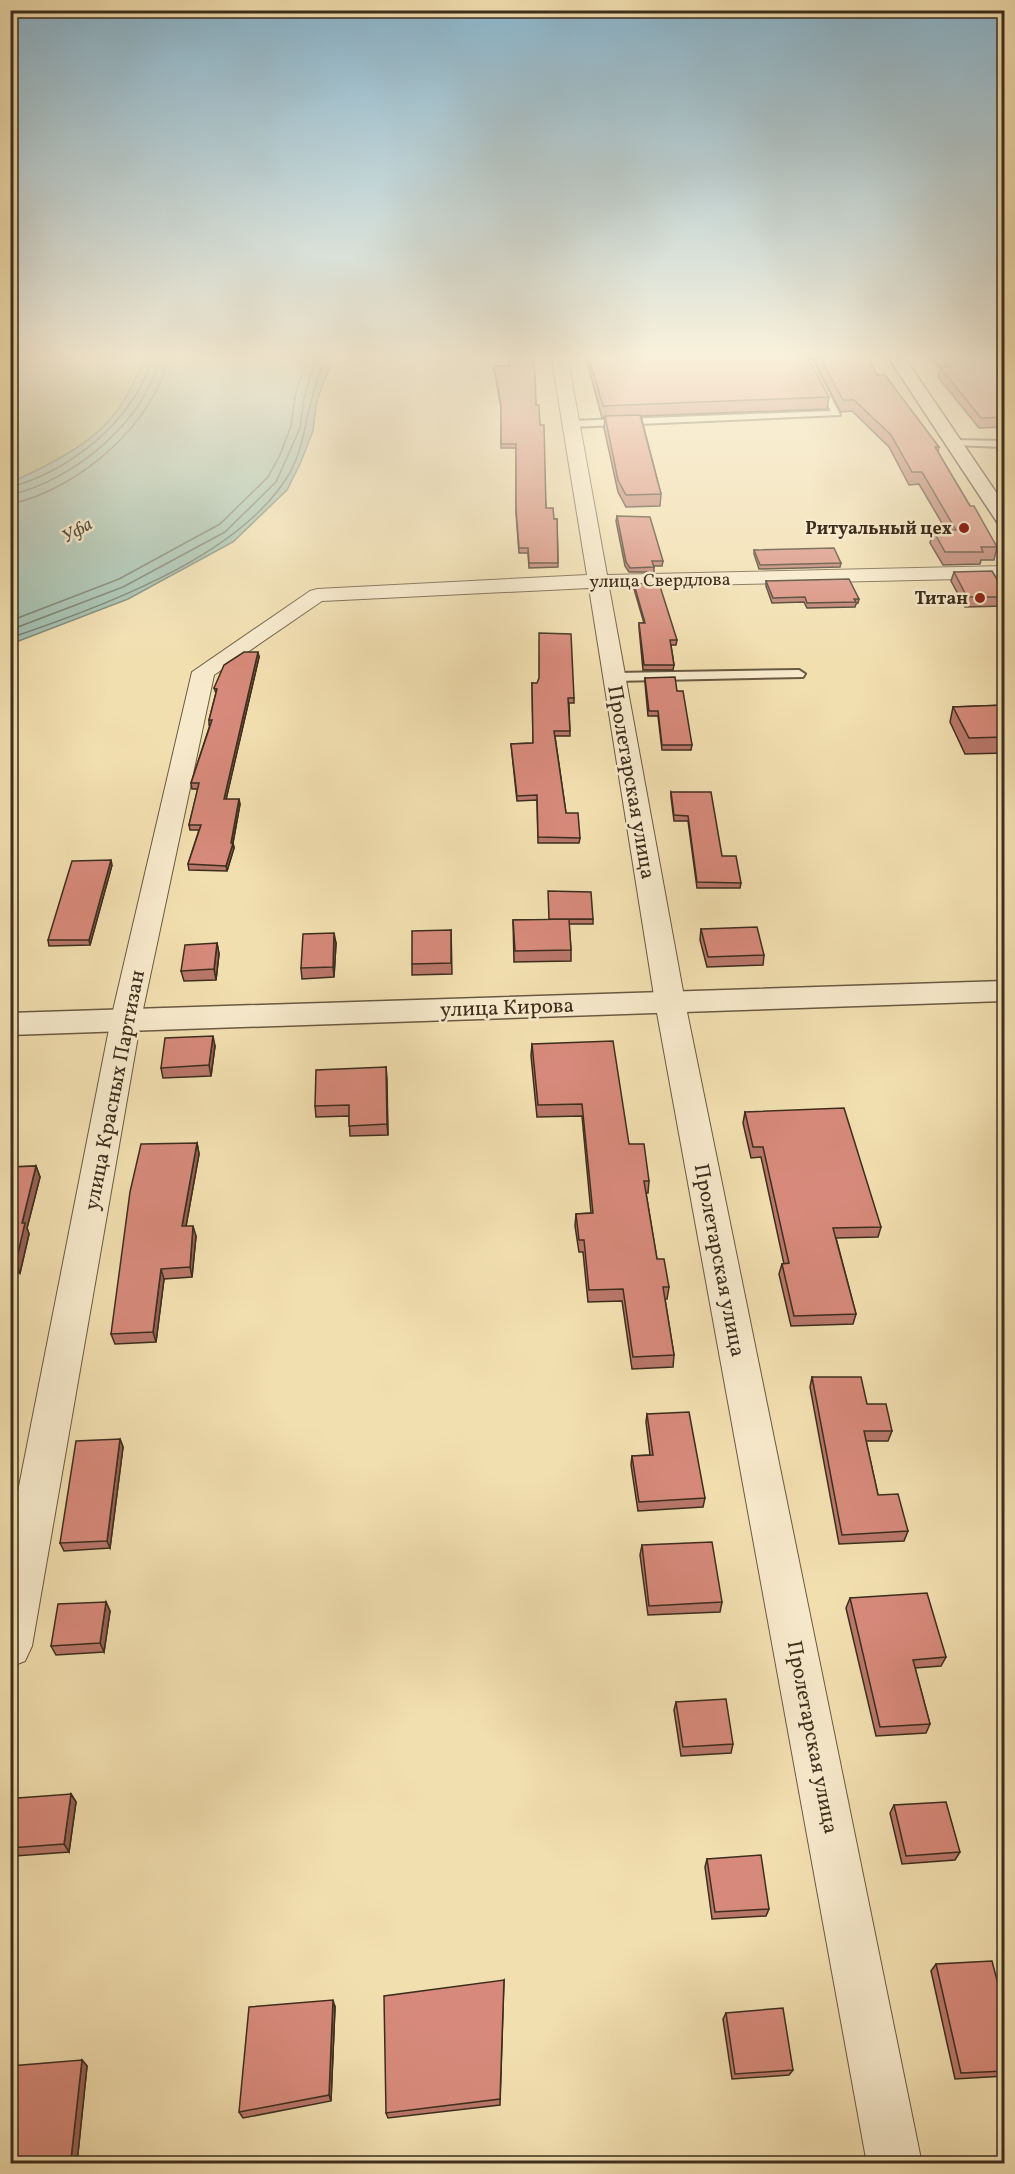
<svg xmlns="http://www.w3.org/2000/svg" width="1015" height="2174" viewBox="0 0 1015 2174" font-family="Vollkorn,serif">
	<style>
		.green { fill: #b7c28e; stroke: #7a7856; stroke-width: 1.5 }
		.water { fill: #9bbcae; stroke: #758374; stroke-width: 1.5 }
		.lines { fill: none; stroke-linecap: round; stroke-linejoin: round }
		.shore { stroke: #6c7566; stroke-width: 1.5 }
		.service-casing { stroke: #6a5a42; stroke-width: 4 }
		.minor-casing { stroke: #6a5a42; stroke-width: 2 }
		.tertiary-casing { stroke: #6a5a42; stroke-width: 3 }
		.secondary-casing { stroke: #3c2e1e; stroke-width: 3 }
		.service { fill: #f7eacc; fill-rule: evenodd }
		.minor { fill: #f7eacc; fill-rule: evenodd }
		.tertiary { fill: #f7eacc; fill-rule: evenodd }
		.secondary { fill: #f7eacc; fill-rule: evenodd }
		.wall { fill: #b9776a; stroke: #3c2e1e; stroke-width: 1.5 }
		.shaded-wall { fill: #966156; stroke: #3c2e1e; stroke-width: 1.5 }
		.building { fill: #d78a7b; stroke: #3c2e1e; stroke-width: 1.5 }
		.poi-dot { fill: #8f2418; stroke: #f7eacc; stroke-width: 2 }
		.labels { text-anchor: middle; stroke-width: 5; stroke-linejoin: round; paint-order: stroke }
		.far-poi-label { font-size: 18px; font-weight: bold; fill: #3c2e1e; stroke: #f7eacc; text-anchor: end }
		.far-water-label { font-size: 18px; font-style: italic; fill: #545242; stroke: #f7eacc }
		.far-street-label { font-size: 18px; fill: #3c2e1e; stroke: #f7eacc }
		.street-label { font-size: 21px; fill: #3c2e1e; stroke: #f7eacc }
	</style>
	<rect width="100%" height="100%" fill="#f2dfb0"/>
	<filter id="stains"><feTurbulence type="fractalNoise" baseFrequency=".00333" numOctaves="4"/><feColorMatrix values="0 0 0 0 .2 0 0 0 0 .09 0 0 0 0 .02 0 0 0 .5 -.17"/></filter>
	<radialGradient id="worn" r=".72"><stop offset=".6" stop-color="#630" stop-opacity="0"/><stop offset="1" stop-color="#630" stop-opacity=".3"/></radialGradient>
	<path class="green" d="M 11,354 L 147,354 C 136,379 124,406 105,425 C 85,447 38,471 11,482 Z"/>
	<path class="water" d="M 147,354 L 331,354 L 330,367 L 317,400 L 313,431 L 300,464 L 287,490 L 233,542 L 128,599 L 11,644 L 11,482 C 38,471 85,447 105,425 C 124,406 136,379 147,354 Z"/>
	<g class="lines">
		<path class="shore" d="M 10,487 C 70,472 139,417 152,354
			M 10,495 C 73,481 149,419 160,354
			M 10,504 C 76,491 157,423 169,354
			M 10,621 L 119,579 L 220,524 L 268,477 L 280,455 L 291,426 L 295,396 L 308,354
			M 10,630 L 123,587 L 225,532 L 276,482 L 300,428 L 304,398 L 317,354
			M 10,638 C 97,608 234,560 286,479 C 303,453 304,426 312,398 C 316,383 322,369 325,354"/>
		<g class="service-casing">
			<path id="service" d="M 801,354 L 809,354 L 840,415 L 571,427 L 567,424 L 571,421 L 831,411 Z
				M 955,440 L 1004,441 L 1004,447 L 952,445 L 952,441 Z
				M 799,670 L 805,674 L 803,677 L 614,681 L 608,677 L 614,673 Z"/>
		</g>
		<g class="minor-casing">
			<path id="minor" d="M 551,354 L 567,354 L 607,575 L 1004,566 L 1004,578 L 609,587 L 685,1002 L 922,2164 L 867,2164 L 655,1002 L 589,588 L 322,601 L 214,675 L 141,1019 L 32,1646 L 25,1661 L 10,1667 L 10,1532 L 111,1019 L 192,672 L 310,591 L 317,589 L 587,575 Z"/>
		</g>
		<g class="tertiary-casing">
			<path id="tertiary" d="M 1004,981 L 1004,1001 L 10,1035 L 10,1013 Z"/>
		</g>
		<g class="secondary-casing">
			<path id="secondary" d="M 886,354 L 902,354 L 1004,504 L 1004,524 L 997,522 Z"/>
		</g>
		<use href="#service" class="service"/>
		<use href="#minor" class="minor"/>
		<use href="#tertiary" class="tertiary"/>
		<use href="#secondary" class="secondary"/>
	</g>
	<path class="wall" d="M 508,354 L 532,354 L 536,405 L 540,425 L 546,508 L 554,519 L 557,519 L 558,567 L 529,568 L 528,553 L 519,553 L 516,513 L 516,448 L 501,448 L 501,408 L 494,370 L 494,366 L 509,366 Z
		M 585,354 L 643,354 L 643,356 L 829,397 L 827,409 L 641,416 L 661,494 L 660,506 L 626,507 L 618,492 L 604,428 L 605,417 L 602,418 Z
		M 810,354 L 866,354 L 877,375 L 939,447 L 938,452 L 970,506 L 997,547 L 994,560 L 981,560 L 980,564 L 943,565 L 930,543 L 933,530 L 946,530 L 919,484 L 909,485 L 889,447 L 852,411 L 841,412 Z
		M 930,354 L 992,354 L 1005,370 L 1005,427 L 979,428 L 938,377 L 940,369 Z
		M 617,516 L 663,561 L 662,566 L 654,566 L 654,572 L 629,572 L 625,566 L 616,521 Z
		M 754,550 L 841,563 L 840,567 L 759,569 L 754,554 Z
		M 954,572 L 1005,592 L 1005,606 L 965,607 L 951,581 Z
		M 766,581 L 859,599 L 858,603 L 856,604 L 855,607 L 807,608 L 804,602 L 772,603 L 766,586 Z
		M 634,584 L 677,640 L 676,645 L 671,645 L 674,665 L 673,670 L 643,670 L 639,628 L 639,623 L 644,623 L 634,589 Z
		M 259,657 L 226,799 L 240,804 L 233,843 L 234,848 L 227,871 L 189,870 L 188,864 L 199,830 L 190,830 L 189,825 L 198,789 L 192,789 L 191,783 L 210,725 L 209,725 L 209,720 L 216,693 L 214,688 Z
		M 645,678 L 677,691 L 692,745 L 691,750 L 662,750 L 658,716 L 648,716 L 645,683 Z
		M 532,683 L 574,698 L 574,703 L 569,703 L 570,736 L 555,736 L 566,813 L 580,838 L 579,843 L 538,843 L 537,800 L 517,801 L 511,744 L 533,743 Z
		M 1005,705 L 1005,753 L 965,754 L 950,722 L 953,707 Z
		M 671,792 L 722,856 L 741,883 L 740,888 L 697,888 L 688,821 L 674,821 L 671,797 Z
		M 112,865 L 90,945 L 49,946 L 48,940 Z
		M 593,919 L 593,924 L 569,924 L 571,950 L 571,961 L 514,962 L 513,920 Z
		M 701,929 L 764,955 L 763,965 L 707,967 L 700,940 Z
		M 451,930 L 452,974 L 412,975 L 412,964 Z
		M 217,943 L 219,954 L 216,980 L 184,981 L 181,971 Z
		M 336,943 L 334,977 L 302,979 L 301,968 Z
		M 532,1044 L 629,1144 L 649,1181 L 648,1193 L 646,1193 L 657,1259 L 669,1287 L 667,1299 L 665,1299 L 674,1355 L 673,1367 L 632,1369 L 622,1301 L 588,1302 L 583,1252 L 579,1252 L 575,1226 L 576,1214 L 591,1213 L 582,1116 L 537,1117 L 531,1056 Z
		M 215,1046 L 211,1076 L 163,1078 L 161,1068 Z
		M 386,1067 L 388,1135 L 350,1136 L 349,1116 L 316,1117 L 315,1106 Z
		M 745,1112 L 881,1227 L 878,1237 L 836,1238 L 856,1314 L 853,1324 L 791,1326 L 779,1274 L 782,1264 L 784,1264 L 761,1157 L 751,1158 L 743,1123 Z
		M 197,1143 L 199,1154 L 186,1226 L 196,1236 L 192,1277 L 164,1279 L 156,1342 L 115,1344 L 111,1334 Z
		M 36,1166 L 40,1177 L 27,1228 L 29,1234 L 20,1273 L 10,1273 L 10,1167 Z
		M 812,1377 L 867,1404 L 892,1431 L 888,1441 L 866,1441 L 878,1495 L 908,1531 L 904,1541 L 839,1544 L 810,1387 Z
		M 647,1414 L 705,1498 L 703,1507 L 638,1511 L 631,1465 L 632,1456 L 650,1455 L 646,1422 Z
		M 120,1439 L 123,1447 L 110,1548 L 64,1551 L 60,1543 Z
		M 642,1545 L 722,1602 L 720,1612 L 648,1615 L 640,1555 Z
		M 850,1598 L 946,1657 L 941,1666 L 915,1668 L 930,1724 L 926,1733 L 876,1736 L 846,1608 Z
		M 106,1602 L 110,1611 L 104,1652 L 56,1655 L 51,1646 Z
		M 676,1702 L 733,1744 L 731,1753 L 681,1756 L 674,1710 Z
		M 71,1794 L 76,1802 L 69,1852 L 15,1856 L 10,1849 L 10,1842 Z
		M 894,1805 L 960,1852 L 955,1860 L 902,1864 L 890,1813 Z
		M 707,1859 L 769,1909 L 766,1916 L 712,1919 L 705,1867 Z
		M 936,1964 L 1005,2011 L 1005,2076 L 955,2079 L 931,1971 Z
		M 504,1980 L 500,2105 L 388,2118 L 386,2113 Z
		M 335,2007 L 331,2101 L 243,2118 L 239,2112 Z
		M 726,2013 L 793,2070 L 789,2075 L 732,2079 L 723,2019 Z
		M 82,2060 L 87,2066 L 77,2163 L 10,2163 Z"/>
	<path class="shaded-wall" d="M 258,652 L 259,657 L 225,804 L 224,799 Z
		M 239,799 L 240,804 L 232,848 L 231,843 Z
		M 233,843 L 234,848 L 227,871 L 226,866 Z
		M 111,860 L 112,865 L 90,945 L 89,940 Z
		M 334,933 L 336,943 L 334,977 L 333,967 Z
		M 217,943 L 219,954 L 216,980 L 214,969 Z
		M 213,1036 L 215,1046 L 211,1076 L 209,1065 Z
		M 386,1067 L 387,1078 L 388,1135 L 387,1124 Z
		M 197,1143 L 199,1154 L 184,1237 L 182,1226 Z
		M 36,1166 L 40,1177 L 27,1228 L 29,1234 L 20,1273 L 16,1262 L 22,1223 Z
		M 193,1226 L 196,1236 L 192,1277 L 190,1267 Z
		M 161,1269 L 164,1279 L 156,1342 L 153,1332 Z
		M 120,1439 L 123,1447 L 110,1548 L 107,1541 Z
		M 106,1602 L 110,1611 L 104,1652 L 100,1643 Z
		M 71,1794 L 76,1802 L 69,1852 L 64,1844 Z
		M 333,2000 L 335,2007 L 331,2101 L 329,2095 Z
		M 82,2060 L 87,2066 L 77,2163 L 76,2163 L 71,2159 Z"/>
	<path class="building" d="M 508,354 L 532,354 L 535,375 L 536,405 L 539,405 L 540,425 L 544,425 L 546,508 L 553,508 L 554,519 L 557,519 L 558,563 L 529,563 L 528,548 L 519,548 L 516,509 L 516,444 L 501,444 L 501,404 L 494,366 L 510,366 Z
		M 588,354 L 643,354 L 643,356 L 712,354 L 806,354 L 829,397 L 603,406 Z
		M 818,354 L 866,354 L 877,375 L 885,375 L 939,447 L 935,447 L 970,506 L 974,506 L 997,547 L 981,547 L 983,552 L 945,552 L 933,530 L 956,530 L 922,472 L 912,472 L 891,435 L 854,400 L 843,400 Z
		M 939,354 L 992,354 L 1005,370 L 1005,417 L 981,418 L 940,367 L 948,367 Z
		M 640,415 L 661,494 L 626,495 L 618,480 L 605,416 Z
		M 617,516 L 650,517 L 663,561 L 652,561 L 654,567 L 630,568 L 626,562 Z
		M 834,548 L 841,563 L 760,565 L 754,550 Z
		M 992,571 L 1005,592 L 1005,597 L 967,597 L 954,572 Z
		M 849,579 L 859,599 L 854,599 L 856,602 L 807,603 L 805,597 L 773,598 L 766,581 Z
		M 659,583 L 677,640 L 670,640 L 674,665 L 644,665 L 639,623 L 645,623 L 634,584 Z
		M 539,633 L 571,634 L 574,698 L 568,698 L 570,731 L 554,731 L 566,813 L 578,813 L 580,838 L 538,837 L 537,795 L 517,796 L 511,744 L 533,743 L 532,683 L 537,683 L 539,678 Z
		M 244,652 L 258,652 L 224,799 L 239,799 L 231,843 L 233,843 L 226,866 L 188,864 L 201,825 L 189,825 L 199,783 L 191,783 L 212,720 L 209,720 L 217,689 L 214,688 L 224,665 Z
		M 675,677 L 677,691 L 683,691 L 692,745 L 662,745 L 658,711 L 649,711 L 645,678 Z
		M 1005,705 L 1005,737 L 969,738 L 953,707 Z
		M 671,792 L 711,792 L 722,856 L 736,856 L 741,883 L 697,882 L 688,816 L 674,815 Z
		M 111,860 L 89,940 L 48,940 L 72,861 Z
		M 548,891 L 591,892 L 593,919 L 549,919 Z
		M 569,919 L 571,950 L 515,951 L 513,920 Z
		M 757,927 L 764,955 L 708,957 L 701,929 Z
		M 451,930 L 451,963 L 412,964 L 412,931 Z
		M 334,933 L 333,967 L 301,968 L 303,934 Z
		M 217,943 L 214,969 L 181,971 L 185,945 Z
		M 213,1036 L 209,1065 L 161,1068 L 165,1038 Z
		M 613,1041 L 629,1144 L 644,1144 L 649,1181 L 644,1181 L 657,1259 L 664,1259 L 669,1287 L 663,1287 L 674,1355 L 633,1357 L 623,1289 L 589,1290 L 584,1240 L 579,1240 L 576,1214 L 593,1213 L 582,1104 L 538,1105 L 532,1044 Z
		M 386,1067 L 387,1124 L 349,1126 L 349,1105 L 315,1106 L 316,1070 Z
		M 844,1108 L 881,1227 L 833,1228 L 856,1314 L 794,1316 L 782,1264 L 789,1263 L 763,1147 L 753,1147 L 745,1112 Z
		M 197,1143 L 182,1226 L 193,1226 L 190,1267 L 161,1269 L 153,1332 L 111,1334 L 130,1192 L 141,1144 Z
		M 36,1166 L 22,1223 L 25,1223 L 16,1262 L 10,1263 L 10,1167 Z
		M 812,1377 L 861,1377 L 867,1404 L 886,1404 L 892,1431 L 864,1431 L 878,1495 L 898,1494 L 908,1531 L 842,1535 Z
		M 689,1412 L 705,1498 L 639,1502 L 632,1456 L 653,1455 L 647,1414 Z
		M 120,1439 L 107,1541 L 60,1543 L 76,1441 Z
		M 712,1542 L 722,1602 L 649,1606 L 642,1545 Z
		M 927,1593 L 946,1657 L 913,1660 L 930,1724 L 880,1727 L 850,1598 Z
		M 106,1602 L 100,1643 L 51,1646 L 58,1604 Z
		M 726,1699 L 733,1744 L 683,1747 L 676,1702 Z
		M 71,1794 L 64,1844 L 10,1848 L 10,1842 L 18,1798 Z
		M 946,1802 L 960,1852 L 906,1856 L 894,1805 Z
		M 761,1855 L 769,1909 L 715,1912 L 707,1859 Z
		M 992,1961 L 1005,2011 L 1005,2071 L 961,2073 L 936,1964 Z
		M 504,1980 L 500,2099 L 386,2113 L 384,1996 Z
		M 333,2000 L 329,2095 L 239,2112 L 249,2007 Z
		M 783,2008 L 793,2070 L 735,2074 L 726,2013 Z
		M 82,2060 L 71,2159 L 26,2163 L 10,2163 L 10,2066 Z"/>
	<linearGradient id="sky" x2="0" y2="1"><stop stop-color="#89b7d1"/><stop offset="0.54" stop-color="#f9f1db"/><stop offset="1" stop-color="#f9f1db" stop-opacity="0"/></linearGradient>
	<rect width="1015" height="659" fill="url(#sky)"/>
	<g class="poi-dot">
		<circle cx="964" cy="528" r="6"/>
		<circle cx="980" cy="598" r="6"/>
	</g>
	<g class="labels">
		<g class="far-poi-label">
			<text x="952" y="534">Ритуальный цех</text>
			<text x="968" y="604">Титан</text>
		</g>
		<g class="far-water-label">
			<text transform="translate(77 530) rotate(-30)" y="6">Уфа</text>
		</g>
		<g class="far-street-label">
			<text transform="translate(660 580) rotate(-1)" y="6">улица Свердлова</text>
		</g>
		<g class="street-label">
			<text transform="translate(632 782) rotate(80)" y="7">Пролетарская улица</text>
			<text transform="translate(507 1007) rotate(-2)" y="7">улица Кирова</text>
			<text transform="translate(114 1090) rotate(-79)" y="7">улица Красных Партизан</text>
			<text transform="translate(720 1260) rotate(79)" y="7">Пролетарская улица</text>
			<text transform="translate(813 1737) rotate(79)" y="7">Пролетарская улица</text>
		</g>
	</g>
	<rect width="1015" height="2174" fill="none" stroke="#f2dfb0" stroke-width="36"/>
	<rect x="12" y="12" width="991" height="2150" fill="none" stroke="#3c2e1e" stroke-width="3"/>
	<rect x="18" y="18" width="979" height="2138" fill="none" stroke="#3c2e1e" stroke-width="1.5"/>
	<rect width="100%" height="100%" filter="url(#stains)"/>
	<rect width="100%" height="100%" fill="url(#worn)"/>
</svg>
